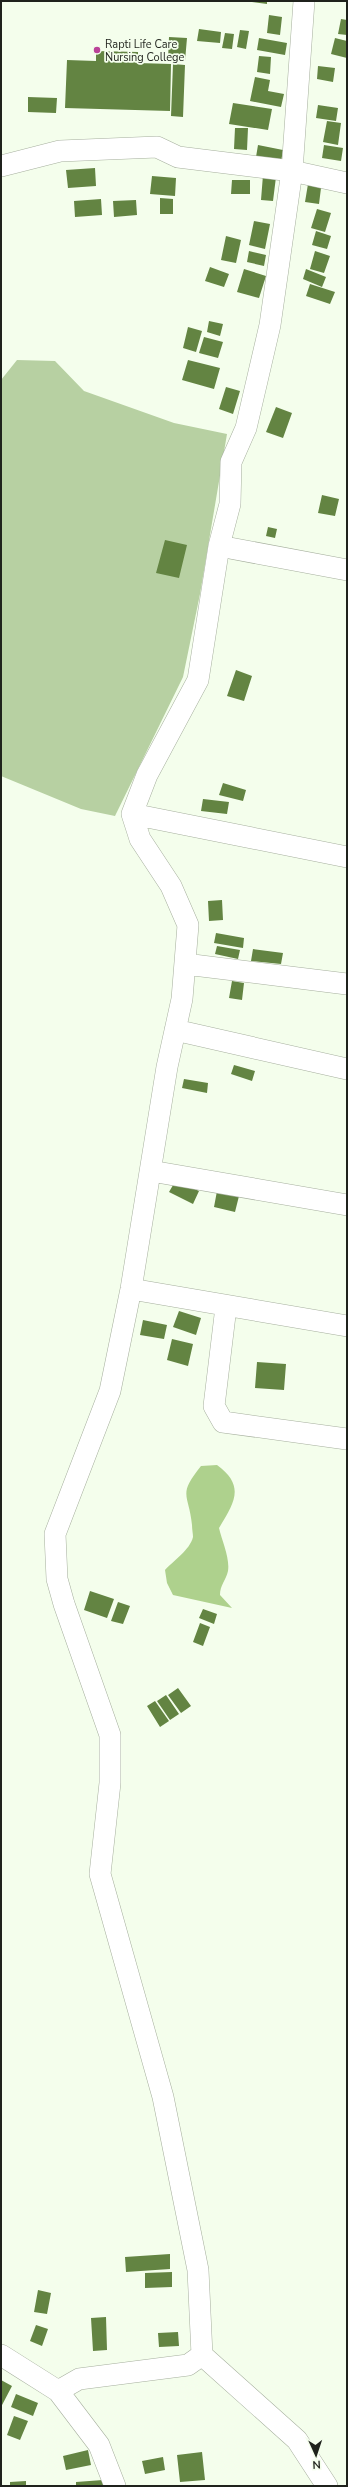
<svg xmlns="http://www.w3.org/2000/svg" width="348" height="2487" viewBox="0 0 348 2487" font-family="'Nunito Sans',sans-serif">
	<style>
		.green { fill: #b7d0a2 }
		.forest { fill: #aed18d }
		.building { fill: #638442 }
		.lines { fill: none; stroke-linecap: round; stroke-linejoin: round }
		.street-casing { stroke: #a6af9e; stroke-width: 22 }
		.street { stroke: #fff; stroke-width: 21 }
		.poi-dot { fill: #ba4398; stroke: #f4feec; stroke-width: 1.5 }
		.labels { text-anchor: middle; stroke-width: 3.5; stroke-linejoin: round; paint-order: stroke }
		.poi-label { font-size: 11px; fill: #1f221c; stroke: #f4feec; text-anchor: start }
	</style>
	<rect width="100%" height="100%" fill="#f4feec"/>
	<path class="green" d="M 17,360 L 55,361 L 84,391 L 174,423 L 227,434 L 200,594 L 183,677 L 115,816 L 81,809 L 1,776 L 1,380 Z"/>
	<path class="forest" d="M 217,1465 C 246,1486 234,1503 219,1528 C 222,1541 230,1558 228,1571 C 226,1580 220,1585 220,1595 L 232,1608 L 173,1595 L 167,1583 L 165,1570 C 173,1561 190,1550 193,1537 C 193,1534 192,1529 192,1525 C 189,1493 177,1496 201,1466 Z"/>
	<path class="building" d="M 244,1 L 267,1 L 267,4 Z
		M 269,15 L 282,17 L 280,35 L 267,33 Z
		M 341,19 L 347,20 L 347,35 L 338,34 Z
		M 199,29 L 221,32 L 220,43 L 197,41 Z
		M 240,30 L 249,31 L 246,49 L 237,47 Z
		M 225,33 L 234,34 L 232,49 L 222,48 Z
		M 169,37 L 187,38 L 185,61 L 168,60 Z
		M 259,38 L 287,43 L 285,55 L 257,50 Z
		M 335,38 L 347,41 L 347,58 L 331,54 Z
		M 96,51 L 138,52 L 138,63 L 171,64 L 170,111 L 65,108 L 67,60 L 96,61 Z
		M 259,56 L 271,57 L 270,74 L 257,72 Z
		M 173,64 L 185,65 L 183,117 L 171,116 Z
		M 318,66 L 335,68 L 333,82 L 317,79 Z
		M 255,77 L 270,80 L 268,91 L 284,94 L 281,107 L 250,101 Z
		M 28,97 L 57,98 L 56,113 L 28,112 Z
		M 233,103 L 272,109 L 268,130 L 229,124 Z
		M 318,105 L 338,108 L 336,121 L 316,118 Z
		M 327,121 L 341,123 L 338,145 L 323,142 Z
		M 235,128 L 248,128 L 247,150 L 234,149 Z
		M 258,145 L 283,150 L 281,162 L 256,157 Z
		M 324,145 L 343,148 L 341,161 L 322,158 Z
		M 95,168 L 96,186 L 68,188 L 66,170 Z
		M 263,175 L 276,177 L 273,201 L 261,200 Z
		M 152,176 L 176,178 L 175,196 L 150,194 Z
		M 309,178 L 322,180 L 319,204 L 305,202 Z
		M 232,180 L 250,180 L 250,194 L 231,194 Z
		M 160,198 L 173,199 L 173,214 L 160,214 Z
		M 101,199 L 102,215 L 75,217 L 74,201 Z
		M 136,200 L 137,215 L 114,217 L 113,201 Z
		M 317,209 L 331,213 L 325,232 L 311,228 Z
		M 254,221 L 270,224 L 265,249 L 249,245 Z
		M 316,231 L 331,236 L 327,249 L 312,245 Z
		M 226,236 L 241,240 L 236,263 L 221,260 Z
		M 249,251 L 266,255 L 264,266 L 247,262 Z
		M 315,251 L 330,256 L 324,273 L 310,269 Z
		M 210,267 L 229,274 L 224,287 L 205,281 Z
		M 244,269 L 266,276 L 259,298 L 237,292 Z
		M 306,269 L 326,277 L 322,287 L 303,279 Z
		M 310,284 L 335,292 L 330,304 L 306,296 Z
		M 209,321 L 223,324 L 220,336 L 207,332 Z
		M 188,327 L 202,331 L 196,352 L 183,348 Z
		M 204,337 L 223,342 L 218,358 L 199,353 Z
		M 188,360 L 220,368 L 214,389 L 182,380 Z
		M 226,387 L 240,391 L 233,414 L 219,409 Z
		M 276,407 L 292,413 L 283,438 L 266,432 Z
		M 322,495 L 339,499 L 335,516 L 318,513 Z
		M 268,527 L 277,529 L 275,538 L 266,536 Z
		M 165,540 L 187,545 L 179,578 L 156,573 Z
		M 236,670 L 252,676 L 244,701 L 227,696 Z
		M 223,783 L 246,790 L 243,801 L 219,795 Z
		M 203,799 L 229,802 L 227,814 L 201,811 Z
		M 222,900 L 223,920 L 209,921 L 208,901 Z
		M 216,933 L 244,938 L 243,948 L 214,943 Z
		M 217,946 L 240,950 L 238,959 L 215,954 Z
		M 253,949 L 283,953 L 281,964 L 251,961 Z
		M 232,981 L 244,983 L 242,1000 L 229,998 Z
		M 234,1065 L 255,1071 L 252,1081 L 231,1074 Z
		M 184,1079 L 208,1083 L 207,1093 L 182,1088 Z
		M 176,1180 L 199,1191 L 193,1204 L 169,1192 Z
		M 217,1191 L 239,1196 L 235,1212 L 214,1207 Z
		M 179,1311 L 201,1318 L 196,1335 L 173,1327 Z
		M 143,1320 L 167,1325 L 164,1339 L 140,1335 Z
		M 172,1339 L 193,1344 L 188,1366 L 167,1360 Z
		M 257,1362 L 286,1364 L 284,1390 L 255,1388 Z
		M 90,1591 L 114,1599 L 107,1618 L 84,1610 Z
		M 118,1602 L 130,1606 L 123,1624 L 111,1621 Z
		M 203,1609 L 217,1614 L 214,1624 L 199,1618 Z
		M 200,1623 L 210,1627 L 203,1646 L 193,1642 Z
		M 178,1688 L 191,1706 L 181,1713 L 168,1695 Z
		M 166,1695 L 179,1714 L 170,1720 L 157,1701 Z
		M 155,1701 L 169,1721 L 160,1727 L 147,1706 Z
		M 170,2254 L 170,2269 L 126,2272 L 125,2257 Z
		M 172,2272 L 172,2287 L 145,2288 L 145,2273 Z
		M 38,2290 L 51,2293 L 47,2314 L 34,2312 Z
		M 106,2317 L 107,2350 L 93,2351 L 91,2318 Z
		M 36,2325 L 48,2329 L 42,2346 L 30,2341 Z
		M 178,2332 L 179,2346 L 159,2347 L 158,2333 Z
		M 1,2380 L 12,2386 L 1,2407 Z
		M 16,2394 L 38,2403 L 33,2416 L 11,2407 Z
		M 14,2416 L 28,2421 L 20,2440 L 7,2435 Z
		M 88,2450 L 91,2465 L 66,2470 L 63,2456 Z
		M 202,2452 L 205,2480 L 180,2482 L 177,2455 Z
		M 163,2457 L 165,2470 L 145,2474 L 142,2461 Z
		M 103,2480 L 103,2486 L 76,2486 L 76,2482 Z
		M 26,2481 L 26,2486 L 10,2486 L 10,2482 Z"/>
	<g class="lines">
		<g class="street-casing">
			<path id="street" d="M 1,166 L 60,151 L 157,147 L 178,157 L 292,171 L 347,183
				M 219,546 L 347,570
				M 132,814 L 347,857
				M 185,964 L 347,984
				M 175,1030 L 347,1069
				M 151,1171 L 347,1205
				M 131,1289 L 347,1326
				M 226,1307 L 214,1406 L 223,1422 L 347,1439
				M 1,2355 L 58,2391 L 99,2445 L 115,2486
				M 202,2355 L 297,2440 L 327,2486
				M 58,2391 L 79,2379 L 188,2365 L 202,2355 L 198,2270 L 163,2097 L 100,1874 L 110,1783 L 110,1735 L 64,1604 L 57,1579 L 55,1534 L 110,1391 L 131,1289 L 167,1067 L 182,999 L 188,925 L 171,886 L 140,839 L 132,814 L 147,775 L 198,680 L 219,546 L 230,504 L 231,462 L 246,428 L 270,325 L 292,171 L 304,1"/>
		</g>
		<use href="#street" class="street"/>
	</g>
	<circle class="poi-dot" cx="97" cy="50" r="4"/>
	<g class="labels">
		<g class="poi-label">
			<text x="105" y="48">Rapti Life Care<tspan x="105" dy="13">Nursing College</tspan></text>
		</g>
	</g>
	<rect width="348" height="2487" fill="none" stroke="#1f221c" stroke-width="4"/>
	<g transform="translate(316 2455) rotate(177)" stroke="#f4feec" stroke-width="3" paint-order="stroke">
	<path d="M0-3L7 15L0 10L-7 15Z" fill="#1f221c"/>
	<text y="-6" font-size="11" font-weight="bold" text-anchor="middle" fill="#1f221c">N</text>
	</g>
</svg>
